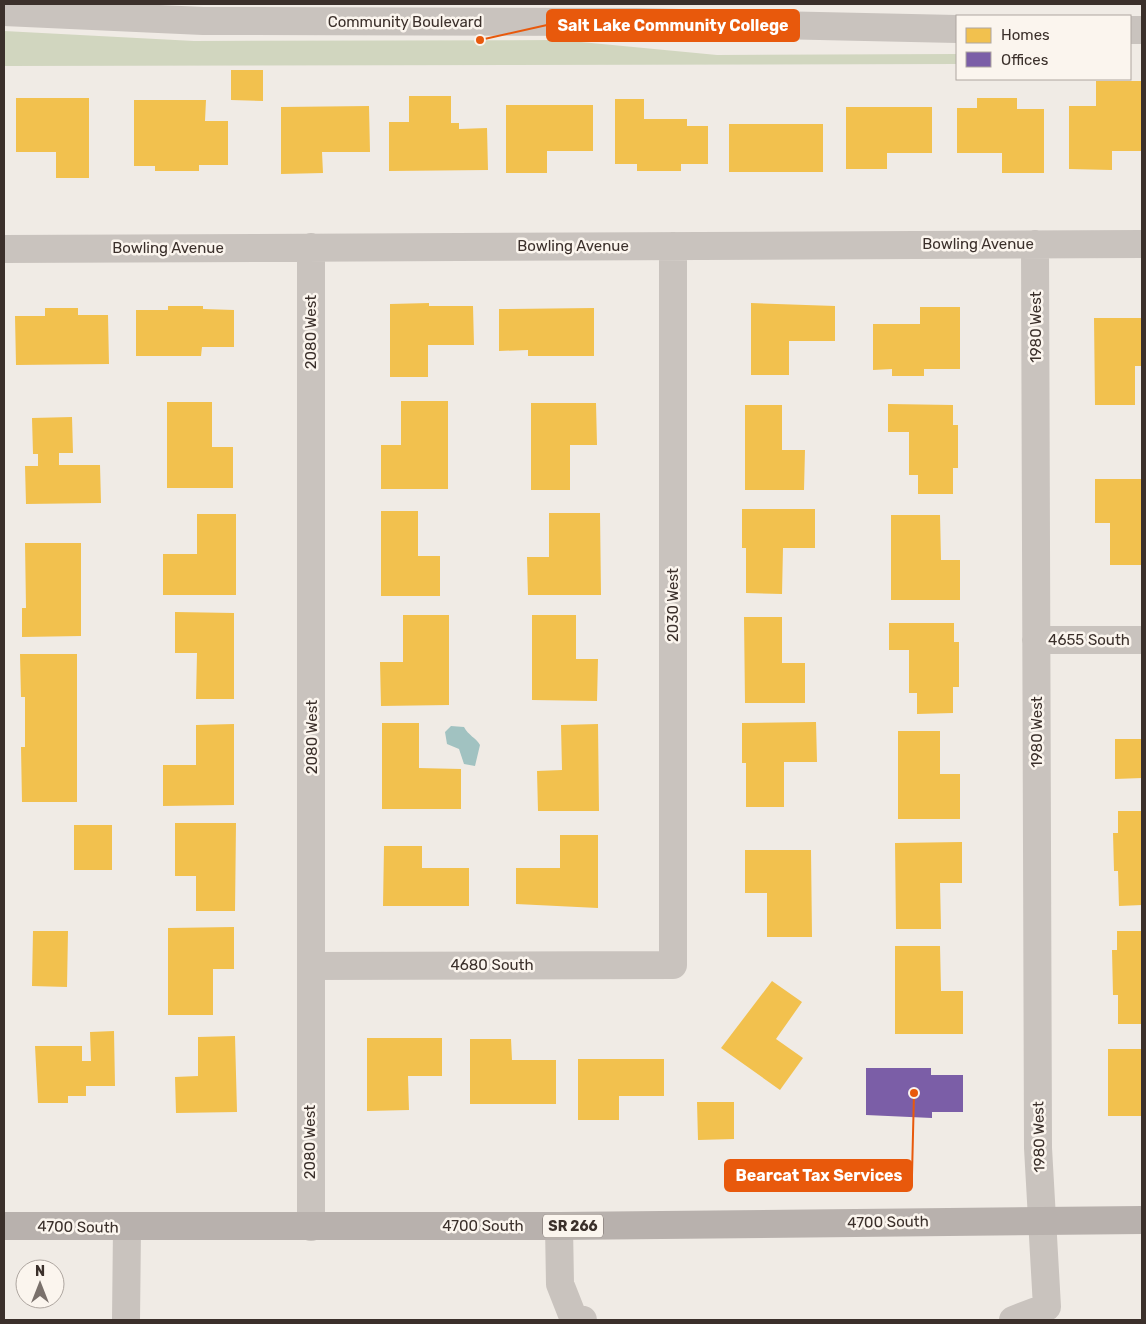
<svg xmlns="http://www.w3.org/2000/svg" width="1146" height="1324" viewBox="0 0 1146 1324" font-family="Rubik,sans-serif">
	<style>
		.green { fill: #d1d6bf }
		.water { fill: #a1c2c1 }
		.homes { fill: #f2c14e }
		.offices { fill: #7b5ea7 }
		.lines { fill: none; stroke-linecap: round; stroke-linejoin: round }
		.minor { stroke: #c9c3be; stroke-width: 28 }
		.major { stroke: #b8b1ad; stroke-width: 28 }
		.labels { text-anchor: middle; stroke-width: 5; stroke-linejoin: round; paint-order: stroke }
		.shield { fill: #fbf5ee; stroke: #756b66; stroke-width: 1 }
		.shield-label { font-size: 14px; font-weight: bold; fill: #3b302b }
		.street-label { font-size: 15px; fill: #3b302b; stroke: #fbf5ee }
		.leader { fill: none; stroke: #e8590c; stroke-width: 2 }
		.callout-dot { fill: #e8590c; stroke: #fbf5ee; stroke-width: 2 }
		.callout { fill: #e8590c; stroke: #e8590c; stroke-width: 2 }
		.callout-label { font-size: 16px; text-anchor: middle; font-weight: bold; fill: #fff }
	</style>
	<rect width="100%" height="100%" fill="#f0ebe5"/>
	<path class="green" d="M 4,31 L 194,41 L 560,40 L 717,55 L 957,54 L 957,64 L 4,66 Z"/>
	<path class="water" d="M 451,726 L 464,727 C 468,735 476,738 480,745 L 475,766 L 464,764 L 459,749 L 447,744 L 445,732 Z"/>
	<path class="homes" d="M 231,70 L 263,70 L 263,101 L 231,100 Z
		M 1096,81 L 1141,81 L 1142,151 L 1112,151 L 1112,170 L 1069,169 L 1069,106 L 1096,106 Z
		M 409,96 L 451,96 L 451,123 L 459,123 L 459,129 L 487,128 L 488,170 L 389,171 L 389,122 L 409,122 Z
		M 16,98 L 89,98 L 89,178 L 56,178 L 56,152 L 16,152 Z
		M 977,98 L 1017,98 L 1017,109 L 1044,109 L 1044,173 L 1002,173 L 1002,153 L 957,153 L 957,108 L 977,108 Z
		M 615,99 L 644,99 L 644,119 L 687,119 L 687,126 L 708,126 L 708,164 L 681,164 L 681,171 L 637,171 L 637,164 L 615,164 Z
		M 134,100 L 206,100 L 205,121 L 228,121 L 228,165 L 199,165 L 199,171 L 155,171 L 155,166 L 134,166 Z
		M 506,105 L 593,105 L 593,151 L 547,151 L 547,173 L 506,173 Z
		M 369,106 L 370,152 L 322,152 L 323,173 L 281,174 L 281,107 Z
		M 846,107 L 932,107 L 932,153 L 887,153 L 887,169 L 846,169 Z
		M 729,124 L 823,124 L 823,172 L 729,172 Z
		M 429,303 L 429,306 L 473,306 L 474,345 L 428,345 L 428,377 L 390,377 L 390,304 Z
		M 751,303 L 835,306 L 835,341 L 789,341 L 789,375 L 751,375 Z
		M 168,306 L 203,306 L 203,309 L 234,310 L 234,347 L 202,347 L 201,356 L 136,356 L 136,310 L 168,310 Z
		M 920,307 L 960,307 L 960,369 L 924,369 L 924,376 L 892,376 L 892,369 L 873,370 L 873,324 L 920,324 Z
		M 45,308 L 78,308 L 78,315 L 108,315 L 109,364 L 16,365 L 15,316 L 45,316 Z
		M 594,308 L 594,356 L 528,356 L 528,350 L 499,351 L 499,309 Z
		M 1094,318 L 1142,318 L 1142,366 L 1135,366 L 1135,405 L 1095,405 Z
		M 401,401 L 448,401 L 448,489 L 381,489 L 381,445 L 401,445 Z
		M 167,402 L 212,402 L 212,447 L 233,447 L 233,488 L 167,488 Z
		M 531,403 L 596,403 L 597,445 L 570,445 L 570,490 L 531,490 Z
		M 888,404 L 953,405 L 953,425 L 958,425 L 958,468 L 953,468 L 953,494 L 918,494 L 918,475 L 909,475 L 909,432 L 888,432 Z
		M 745,405 L 782,405 L 782,450 L 805,450 L 804,490 L 745,490 Z
		M 72,417 L 73,453 L 59,453 L 59,465 L 100,465 L 101,503 L 26,504 L 25,466 L 38,466 L 38,454 L 33,454 L 32,418 Z
		M 1095,479 L 1142,479 L 1142,565 L 1110,565 L 1110,523 L 1095,523 Z
		M 742,509 L 815,509 L 815,548 L 783,548 L 782,594 L 746,593 L 746,548 L 742,548 Z
		M 381,511 L 418,511 L 418,556 L 440,556 L 440,596 L 381,596 Z
		M 549,513 L 600,513 L 601,595 L 528,595 L 527,557 L 549,557 Z
		M 197,514 L 236,514 L 236,595 L 163,595 L 163,554 L 197,554 Z
		M 891,515 L 940,515 L 941,560 L 960,560 L 960,600 L 891,600 Z
		M 25,543 L 81,543 L 81,636 L 22,637 L 22,608 L 26,608 Z
		M 175,612 L 234,613 L 234,699 L 196,699 L 197,653 L 175,653 Z
		M 403,615 L 449,615 L 449,705 L 381,706 L 380,662 L 403,662 Z
		M 532,615 L 576,615 L 576,659 L 598,659 L 597,701 L 532,700 Z
		M 744,617 L 782,617 L 782,663 L 805,663 L 805,703 L 745,703 Z
		M 889,623 L 954,623 L 954,642 L 959,642 L 959,687 L 953,687 L 953,713 L 917,714 L 917,693 L 909,693 L 909,650 L 889,650 Z
		M 20,654 L 77,654 L 77,802 L 22,802 L 21,747 L 25,747 L 25,697 L 21,697 Z
		M 816,722 L 817,762 L 784,762 L 784,807 L 746,807 L 746,763 L 742,763 L 742,723 Z
		M 382,723 L 419,723 L 419,768 L 461,769 L 461,809 L 382,809 Z
		M 234,724 L 234,805 L 163,806 L 163,765 L 196,765 L 196,725 Z
		M 598,724 L 599,811 L 538,811 L 537,771 L 562,770 L 561,725 Z
		M 898,731 L 940,731 L 940,774 L 960,774 L 960,819 L 898,819 Z
		M 1115,739 L 1142,739 L 1142,778 L 1115,779 Z
		M 1118,811 L 1142,811 L 1142,905 L 1119,906 L 1118,871 L 1114,871 L 1113,833 L 1118,833 Z
		M 175,823 L 236,823 L 235,911 L 196,911 L 196,876 L 175,876 Z
		M 74,825 L 112,825 L 112,870 L 74,870 Z
		M 560,835 L 598,835 L 598,908 L 516,904 L 516,868 L 560,868 Z
		M 962,842 L 962,883 L 940,883 L 941,929 L 896,929 L 895,843 Z
		M 384,846 L 422,846 L 422,868 L 469,868 L 469,906 L 383,906 Z
		M 745,850 L 811,850 L 812,937 L 767,937 L 767,893 L 745,893 Z
		M 234,927 L 234,969 L 213,969 L 213,1015 L 168,1015 L 168,928 Z
		M 33,931 L 68,931 L 67,987 L 32,986 Z
		M 1117,931 L 1142,931 L 1142,1024 L 1118,1024 L 1118,995 L 1113,995 L 1112,950 L 1117,950 Z
		M 895,946 L 940,946 L 941,991 L 963,991 L 963,1034 L 895,1034 Z
		M 772,981 L 802,1002 L 776,1039 L 803,1058 L 780,1090 L 721,1048 Z
		M 114,1031 L 115,1086 L 86,1086 L 86,1096 L 68,1096 L 68,1103 L 38,1103 L 35,1046 L 82,1046 L 82,1061 L 91,1061 L 90,1032 Z
		M 235,1036 L 237,1112 L 176,1113 L 175,1077 L 198,1076 L 198,1037 Z
		M 367,1038 L 442,1038 L 442,1076 L 408,1076 L 409,1110 L 367,1111 Z
		M 470,1039 L 511,1039 L 512,1060 L 556,1060 L 556,1104 L 470,1104 Z
		M 1108,1049 L 1141,1049 L 1142,1051 L 1142,1116 L 1108,1116 Z
		M 578,1059 L 664,1059 L 664,1096 L 619,1096 L 619,1120 L 578,1120 Z
		M 697,1102 L 734,1102 L 734,1139 L 698,1140 Z"/>
	<path class="offices" d="M 866,1068 L 931,1068 L 931,1075 L 963,1075 L 963,1112 L 932,1112 L 932,1118 L 866,1115 Z"/>
	<g class="lines">
		<path class="minor" d="M 4,12 L 203,21 L 636,22 L 957,29
			M 1130,30 L 1142,30
			M 311,247 L 311,1227
			M 4,249 L 1142,244
			M 1036,640 L 1142,640
			M 311,966 L 673,965 L 673,246
			M 559,1226 L 560,1284 L 573,1317 L 583,1320
			M 126,1320 L 127,1228
			M 1013,1320 L 1047,1307 L 1038,1148 L 1035,244"/>
		<path class="major" d="M 4,1226 L 559,1226 L 1142,1220"/>
	</g>
	<g class="labels">
		<rect class="shield" x="543" y="1214.5" width="60" height="23" rx="4"/>
		<g class="shield-label">
			<text x="573" y="1231">SR 266</text>
		</g>
		<g class="street-label">
			<text x="405" y="27">Community Boulevard</text>
			<text x="978" y="249">Bowling Avenue</text>
			<text x="573" y="251">Bowling Avenue</text>
			<text x="168" y="253">Bowling Avenue</text>
			<text transform="translate(1036 327) rotate(-90)" y="5">1980 West</text>
			<text transform="translate(311 332) rotate(-90)" y="5">2080 West</text>
			<text transform="translate(673 605) rotate(-90)" y="5">2030 West</text>
			<text x="1089" y="645">4655 South</text>
			<text transform="translate(1037 732) rotate(-90)" y="5">1980 West</text>
			<text transform="translate(312 737) rotate(-90)" y="5">2080 West</text>
			<text x="492" y="970">4680 South</text>
			<text transform="translate(1039 1137) rotate(-91)" y="5">1980 West</text>
			<text transform="translate(310 1142) rotate(-90)" y="5">2080 West</text>
			<text transform="translate(888 1222) rotate(-1)" y="5">4700 South</text>
			<text x="483" y="1231">4700 South</text>
			<text transform="translate(78 1227) rotate(1)" y="5">4700 South</text>
		</g>
	</g>
	<path class="leader" d="M480 40L547 25M914 1093L912 1175"/>
	<g class="callout-dot">
		<circle cx="480" cy="40" r="5"/>
		<circle cx="914" cy="1093" r="5"/>
	</g>
	<g class="callout">
		<rect x="547" y="10" width="252" height="31" rx="5"/>
		<rect x="725" y="1160" width="187" height="31" rx="5"/>
	</g>
	<g class="callout-label">
		<text x="673" y="31">Salt Lake Community College</text>
		<text x="819" y="1181">Bearcat Tax Services</text>
	</g>
	<rect width="1146" height="1324" fill="none" stroke="#3b302b" stroke-width="10"/>
	<rect x="956" y="15" width="175" height="65" fill="#fbf5ee" stroke="#aea6a0"/>
	<rect x="966" y="28" width="25" height="15" fill="#f2c14e" stroke="#aea6a0"/>
	<text x="1001" y="40" font-size="15" fill="#3b302b">Homes</text>
	<rect x="966" y="52" width="25" height="15" fill="#7b5ea7" stroke="#aea6a0"/>
	<text x="1001" y="65" font-size="15" fill="#3b302b">Offices</text>
	<g transform="translate(40 1284)"><circle r="24" fill="#fbf5ee" stroke="#aea6a0"/>
	<path d="M0-4L9 19L0 12L-9 19Z" fill="#7a716c"/>
	<text y="-8" font-size="14" font-weight="bold" text-anchor="middle" fill="#3b302b">N</text>
	</g>
</svg>
